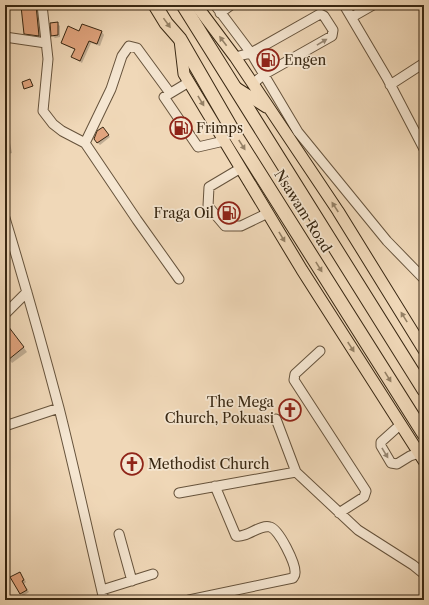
<svg xmlns="http://www.w3.org/2000/svg" width="429" height="605" viewBox="0 0 429 605" font-family="'Libre Caslon Text',serif">
	<style>
		.shadow { fill: #0003 }
		.building { fill: #e1a47e; stroke: #382712 }
		.lines { fill: none; stroke-linecap: round; stroke-linejoin: round }
		.minor-casing { stroke: #66533c; stroke-width: 11 }
		.major-casing { stroke: #382712; stroke-width: 13 }
		.highway-casing { stroke: #382712; stroke-width: 15 }
		.minor { stroke: #f5e6d1; stroke-width: 9 }
		.major { stroke: #f0d8b8; stroke-width: 11 }
		.highway { stroke: #f0d8b8; stroke-width: 13 }
		.oneway { fill: #948065 }
		.oneway2 { fill: #968672 }
		.labels { text-anchor: middle; stroke-width: 3.5; stroke-linejoin: round; paint-order: stroke }
		.poi-label { font-size: 14px; fill: #382712; stroke: #f5e6d1; text-anchor: start }
		.street-label { font-size: 14px; fill: #382712; stroke: #f5e6d1 }
	</style>
	<rect width="100%" height="100%" fill="#f0d8b8"/>
	<filter id="stains"><feTurbulence type="fractalNoise" baseFrequency=".005" numOctaves="4"/><feColorMatrix values="0 0 0 0 .2 0 0 0 0 .09 0 0 0 0 .02 0 0 0 .5 -.17"/></filter>
	<radialGradient id="worn" r=".72"><stop offset=".6" stop-color="#630" stop-opacity="0"/><stop offset="1" stop-color="#630" stop-opacity=".3"/></radialGradient>
	<path class="shadow" d="M 12,5 L 40,5 L 43,39 L 29,37 L 25,33 L 22,7 L 15,8 Z
		M 57,23 L 60,26 L 60,37 L 55,38 L 52,35 Z
		M 82,25 L 102,32 L 104,35 L 100,46 L 91,43 L 82,63 L 72,57 L 75,50 L 65,45 L 62,43 L 80,32 Z
		M 105,131 L 110,137 L 100,145 L 97,142 Z
		M 5,135 L 9,138 L 12,153 L 5,155 Z
		M 5,326 L 10,329 L 27,352 L 12,363 L 5,355 Z
		M 20,573 L 26,582 L 24,584 L 29,592 L 23,596 L 21,593 Z"/>
	<path class="building" d="M 36,5 L 39,36 L 24,34 L 21,6 Z
		M 58,22 L 58,35 L 51,36 L 50,23 Z
		M 82,24 L 102,31 L 97,44 L 89,41 L 80,61 L 71,57 L 75,49 L 61,43 L 68,26 L 79,31 Z
		M 30,79 L 33,86 L 24,89 L 22,82 Z
		M 103,127 L 109,135 L 97,143 L 94,139 L 97,131 Z
		M 5,322 L 24,347 L 8,360 L 5,356 Z
		M 20,572 L 24,580 L 22,581 L 27,590 L 20,594 L 10,577 Z"/>
	<g class="lines">
		<g class="minor-casing">
			<path id="minor" d="M 42,5 L 48,59 L 43,111 L 53,124 L 62,131 L 85,143 L 137,220 L 179,279
				M 215,5 L 251,53 L 298,132 L 387,241 L 424,279
				M 344,5 L 387,78 L 424,149
				M 220,13 L 231,5
				M 352,17 L 373,5
				M 5,37 L 46,43
				M 235,57 L 251,53 L 320,14 L 324,16 L 333,30 L 332,36 L 263,75 L 253,84
				M 189,82 L 164,97 L 198,147 L 224,141
				M 390,85 L 424,63
				M 85,143 L 111,89 L 122,56 L 129,46 L 137,48 L 170,93
				M 241,168 L 209,187 L 208,206 L 225,226 L 241,226 L 268,213
				M 5,218 C 24,281 42,344 59,408 C 75,472 89,536 104,600
				M 5,314 L 27,292
				M 320,351 L 295,374 L 294,380 L 366,491 L 364,497 L 339,513
				M 276,419 L 296,472 L 358,530 L 413,565 L 424,574
				M 401,424 L 381,442 L 381,446 L 391,463 L 397,464 L 410,456 L 419,453
				M 5,426 L 59,408
				M 179,493 L 296,472
				M 119,534 L 132,581
				M 102,590 L 153,574
				M 189,600 L 293,578 C 294,576 295,576 295,573 C 296,564 279,529 270,527 C 260,524 247,538 236,536 L 215,486"/>
		</g>
		<g class="major-casing">
			<path id="major" d="M 196,5 L 235,57 L 338,211 L 424,350
				M 180,40 L 184,74 L 302,270 L 424,461
				M 235,87 L 266,107"/>
		</g>
		<g class="highway-casing">
			<path id="highway" d="M 155,5 L 166,23 L 180,39 L 236,136 L 424,434
				M 183,5 L 424,390"/>
		</g>
		<use href="#minor" class="minor"/>
		<use href="#major" class="major"/>
		<use href="#highway" class="highway"/>
	</g>
	<defs><path id="oneway-solid" d="M-6-.8H1V-3.2L6.5 0L1 3.2V.8H-6Z"/></defs>
	<g class="oneway">
		<use href="#oneway-solid" transform="translate(167 23) rotate(54)"/>
		<use href="#oneway-solid" transform="translate(223 41) rotate(-127)"/>
		<use href="#oneway-solid" transform="translate(201 101) rotate(59)"/>
		<use href="#oneway-solid" transform="translate(242 145) rotate(57)"/>
		<use href="#oneway-solid" transform="translate(335 207) rotate(-123)"/>
		<use href="#oneway-solid" transform="translate(282 237) rotate(59)"/>
		<use href="#oneway-solid" transform="translate(319 267) rotate(58)"/>
		<use href="#oneway-solid" transform="translate(404 317) rotate(-122)"/>
		<use href="#oneway-solid" transform="translate(351 347) rotate(57)"/>
		<use href="#oneway-solid" transform="translate(388 377) rotate(58)"/>
	</g>
	<g class="oneway2">
		<use href="#oneway-solid" transform="translate(322 42) rotate(-31)"/>
		<use href="#oneway-solid" transform="translate(385 453) rotate(59)"/>
	</g>
	<defs>
		<g id="fuel-ring" transform="scale(1.15)"><circle r="9.5" fill="#f5e6d1" stroke="#8f2418" stroke-width="1.5"/><path d="M-5.5-6h7V0h2V4h1.3V-2.5L3-4.5l.8-.8L6-3V5H2.5V1h-1V6h-7ZM-4.2-4.7v3.2H.2V-4.7Z" fill="#8f2418"/></g>
		<g id="church-ring" transform="scale(1.15)"><circle r="9.5" fill="#f5e6d1" stroke="#8f2418" stroke-width="1.5"/><path d="M-1.2-6h2.4v3.5h3.3v2.4h-3.3V6h-2.4V-.1h-3.3v-2.4h3.3Z" fill="#8f2418"/></g>
	</defs>
	<g fill-rule="evenodd">
		<use href="#fuel-ring" x="268" y="60"/>
		<use href="#fuel-ring" x="181" y="128"/>
		<use href="#fuel-ring" x="229" y="213"/>
		<use href="#church-ring" x="290" y="410"/>
		<use href="#church-ring" x="132" y="464"/>
	</g>
	<g class="labels">
		<g class="poi-label">
			<text x="284" y="65">Engen</text>
			<text x="196" y="133">Frimps</text>
			<text x="214" y="218" text-anchor="end">Fraga Oil</text>
			<text x="274" y="407" text-anchor="end">The Mega<tspan x="274" dy="16">Church, Pokuasi</tspan></text>
			<text x="148" y="469">Methodist Church</text>
		</g>
		<g class="street-label">
			<text transform="translate(303 211) rotate(58)" y="5">Nsawam Road</text>
		</g>
	</g>
	<rect width="429" height="605" fill="none" stroke="#f0d8b8" stroke-width="20"/>
	<rect x="6" y="6" width="417" height="593" fill="none" stroke="#382712" stroke-width="2"/>
	<rect x="10" y="10" width="409" height="585" fill="none" stroke="#382712"/>
	<rect width="100%" height="100%" filter="url(#stains)"/>
	<rect width="100%" height="100%" fill="url(#worn)"/>
</svg>
